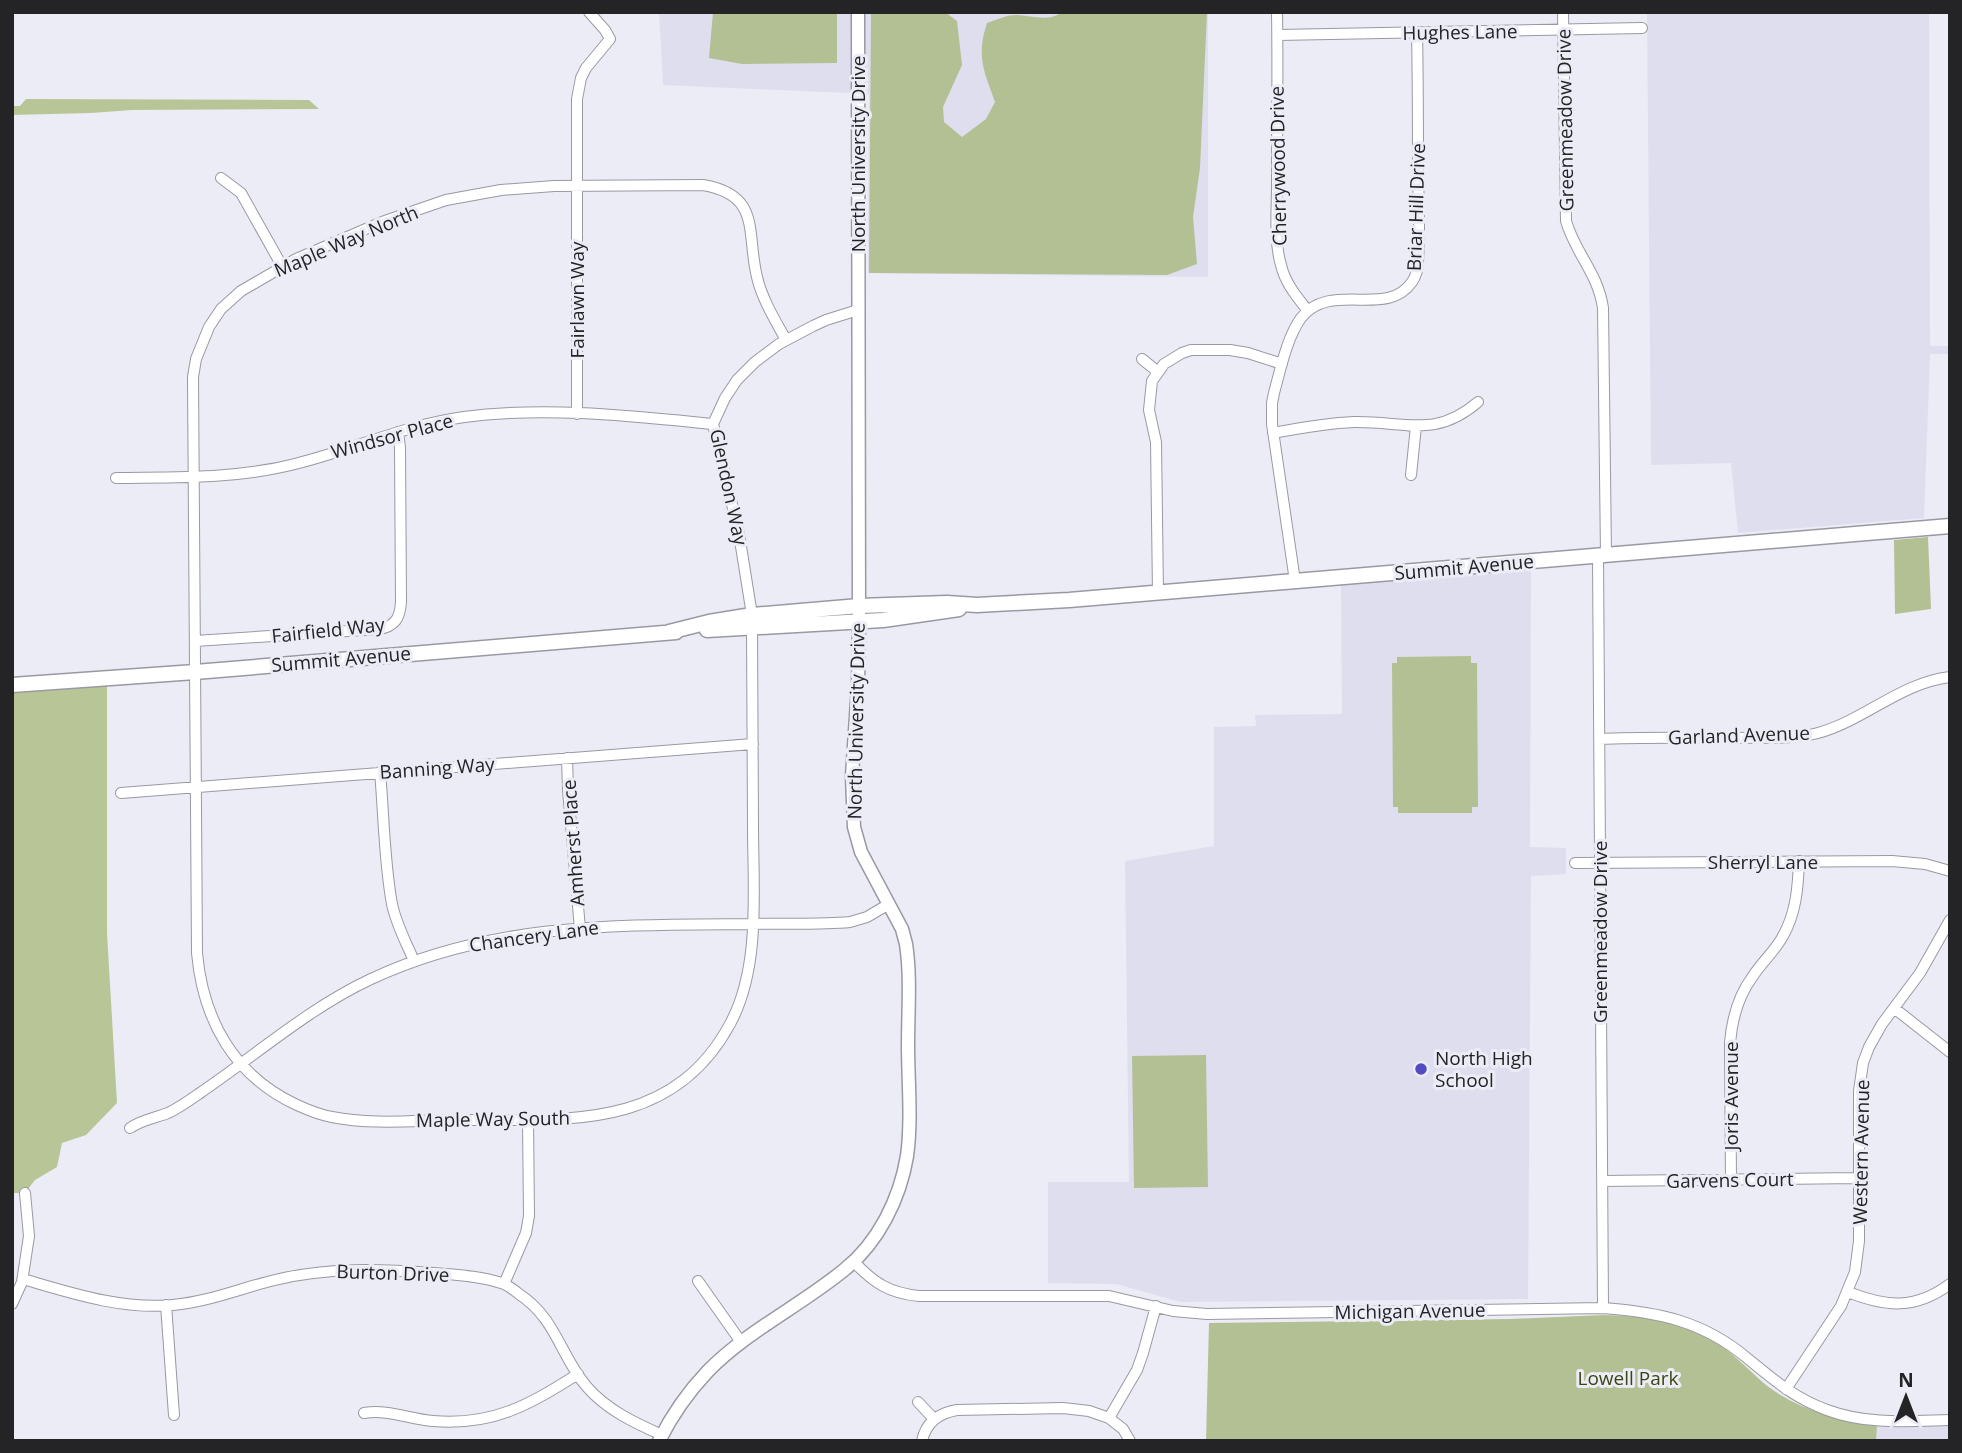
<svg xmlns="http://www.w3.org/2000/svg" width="1962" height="1453" viewBox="0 0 1962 1453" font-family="'Open Sans',sans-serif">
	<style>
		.built { fill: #dedeef }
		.green { fill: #b3c094 }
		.forest { fill: #b8c697 }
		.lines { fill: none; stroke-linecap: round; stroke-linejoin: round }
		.minor-casing { stroke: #9999a2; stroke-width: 12 }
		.tertiary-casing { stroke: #9999a2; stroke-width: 15 }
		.secondary-casing { stroke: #9999a2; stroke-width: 17 }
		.minor { stroke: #fff; stroke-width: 10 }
		.tertiary { stroke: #fff; stroke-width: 12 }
		.secondary { stroke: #fff; stroke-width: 14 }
		.poi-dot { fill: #544ac2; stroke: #ececf6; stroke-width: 2.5 }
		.labels { text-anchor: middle; stroke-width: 6; stroke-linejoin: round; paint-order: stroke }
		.street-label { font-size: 19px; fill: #242427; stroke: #ececf6 }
		.poi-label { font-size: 19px; fill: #242427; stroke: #ececf6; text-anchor: start }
		.park-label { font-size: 19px; fill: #3a4611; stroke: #ececf6 }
	</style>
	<rect width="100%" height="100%" fill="#ececf6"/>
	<path class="built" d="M 659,12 L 1208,12 L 1208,277 L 868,273 L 869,94 L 663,85 Z
		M 1647,12 L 1929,12 L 1930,346 L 1950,346 L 1950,354 L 1930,354 L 1924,518 L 1738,533 L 1731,463 L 1651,465 Z
		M 1531,569 L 1530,847 L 1566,848 L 1566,874 L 1531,876 L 1528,1299 L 1181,1302 L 1116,1284 L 1048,1283 L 1048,1182 L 1129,1182 L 1125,861 L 1214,846 L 1214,727 L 1256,726 L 1255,715 L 1342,714 L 1341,585 Z
		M 1877,1426 L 1950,1426 L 1950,1441 L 1876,1441 Z"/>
	<path class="green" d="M 713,12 L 837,12 L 837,63 L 742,64 L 709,58 Z
		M 871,12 L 945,12 L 957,21 L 962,65 L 943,107 L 944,122 L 962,137 L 986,119 L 995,102 C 984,71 976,57 987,23 C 996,20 1006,15 1016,15 C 1031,15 1048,23 1062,12 L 1207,12 L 1200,168 L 1193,217 L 1197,264 L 1167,275 L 869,273 Z
		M 1928,537 L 1931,609 L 1895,614 L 1894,540 Z
		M 1471,656 L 1471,663 L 1477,663 L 1478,807 L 1472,807 L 1472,813 L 1398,813 L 1398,807 L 1393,807 L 1392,663 L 1397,663 L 1397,657 Z
		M 1206,1055 L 1208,1187 L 1134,1188 L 1132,1056 Z
		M 1603,1315 C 1642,1316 1678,1320 1712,1340 C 1733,1352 1748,1370 1766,1385 C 1797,1409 1839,1421 1877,1426 L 1876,1441 L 1206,1441 L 1209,1323 L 1510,1319 Z"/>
	<path class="forest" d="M 26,99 L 309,100 L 319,109 L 132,110 L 91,113 L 12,115 L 12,106 L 20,106 Z
		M 107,686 L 107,933 L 117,1103 L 86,1135 L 62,1143 L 57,1167 L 35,1180 L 25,1193 L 12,1193 L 12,693 Z"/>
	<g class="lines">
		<g class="minor-casing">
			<path id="minor" d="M 1277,12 C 1278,70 1277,127 1277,185 C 1277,209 1274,242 1281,265 C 1285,283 1297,297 1308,311
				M 1563,12 L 1566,221 C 1575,253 1598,273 1603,308 L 1606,555
				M 1278,35 L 1642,28
				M 221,178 L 241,193 L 282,266
				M 1142,359 L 1158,372
				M 577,414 L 577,99 L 581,78 L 586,68 L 610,39 L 605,30 L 589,12
				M 1273,433 C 1300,428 1327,423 1354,422 C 1405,421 1435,439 1478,402
				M 1411,475 L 1416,426
				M 116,478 C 176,477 236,479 295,464 C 352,450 405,425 464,417 C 545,406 632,416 713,424
				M 1598,556 L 1603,1308
				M 1295,581 L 1272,424 L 1272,403 L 1274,393 C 1280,371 1287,337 1301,318 C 1330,280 1387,319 1412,282 C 1416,276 1418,269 1418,262 C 1420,234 1419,205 1418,176 C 1418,128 1418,80 1417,32
				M 1158,593 L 1156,442 L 1149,410 L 1152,381 L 1164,364 L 1182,353 L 1191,350 L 1230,350 L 1248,353 L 1282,364
				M 752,615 L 739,534 L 713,424 L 725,398 L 737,380 L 755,362 L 779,344 L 813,326 L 826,320 L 858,310
				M 752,628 C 752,694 753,759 753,825 C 753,890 761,967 730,1024 C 674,1128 572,1120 471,1120 C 425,1119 377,1126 332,1117 C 320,1115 308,1110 297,1105 C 234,1076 203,1020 197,953 L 193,377 L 196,359 L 209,327 L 221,309 L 241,291 L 296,259 L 382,222 L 446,200 L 501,190 L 554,186 L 703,185 C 762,195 746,233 757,277 C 762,299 775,320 786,340
				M 195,641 L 378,629 C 395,627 400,618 401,602 L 400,448 L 398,432
				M 1599,739 C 1644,737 1688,738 1733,738 C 1761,737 1791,740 1818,733 C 1865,720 1900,683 1950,677
				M 567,758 L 568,790 L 580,929
				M 380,772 C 384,816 384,861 392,904 C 396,924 406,942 414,961
				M 121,793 L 753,744
				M 1575,863 L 1892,861 L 1925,864 L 1950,871
				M 1894,1008 L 1950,1052
				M 130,1128 C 141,1120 155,1118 168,1113 C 179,1108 190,1100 200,1093 C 256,1055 309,1008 371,979 C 493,922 619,925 750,924 C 783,923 817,925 850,922 L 867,917 L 889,904
				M 1731,1180 L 1730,1043 C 1732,1018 1738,996 1753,976 C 1762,962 1775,951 1783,936 C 1796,913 1798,888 1799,861
				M 1602,1181 L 1858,1178
				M 854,1262 C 874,1283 889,1293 919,1296 L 1109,1296 L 1173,1311 L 1207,1314 L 1603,1308 C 1658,1312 1703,1321 1747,1358 C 1774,1380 1794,1398 1827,1410 C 1867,1425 1909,1421 1950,1420
				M 23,1279 C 71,1293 122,1310 173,1305 C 208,1302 241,1288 275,1280 C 328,1267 380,1269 433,1273 C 456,1275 480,1276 501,1283 C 508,1285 514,1290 519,1294 C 557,1319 560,1356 587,1387 C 607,1410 635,1423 662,1435
				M 698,1281 L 741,1342
				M 504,1284 L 526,1233 L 529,1216 L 528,1120
				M 1848,1292 C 1886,1307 1915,1310 1950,1284
				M 12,1304 L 22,1282 L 29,1236 L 25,1193
				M 166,1305 L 174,1415
				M 1786,1389 L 1841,1306 L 1855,1272 L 1859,1241 L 1859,1091 L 1863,1063 L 1869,1047 L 1882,1024 L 1920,973 L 1950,920
				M 918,1402 L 934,1419
				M 364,1413 C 388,1409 409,1419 433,1421 C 493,1426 529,1405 578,1374
				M 1109,1418 L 1137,1370 L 1143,1353 L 1156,1306
				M 922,1441 C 926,1422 939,1413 957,1410 L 1063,1408 L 1089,1411 L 1109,1418 L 1123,1429 L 1130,1441"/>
		</g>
		<g class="tertiary-casing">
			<path id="tertiary" d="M 659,1441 C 672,1415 688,1392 708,1371 C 747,1331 800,1306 844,1270 C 878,1243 900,1199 907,1156 C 912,1120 908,1081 908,1045 C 908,1011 911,977 906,944 L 902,929 L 861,852 L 854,827 L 852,776 L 858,686 L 859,622 L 858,12"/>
		</g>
		<g class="secondary-casing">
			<path id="secondary" d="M 707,630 L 883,620 L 959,609
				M 669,632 L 709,622 L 752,615 L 859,606 L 947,603 L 977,605 L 1069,600 L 1950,526
				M 12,685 L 195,672 L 676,632"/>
		</g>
		<use href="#minor" class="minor"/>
		<use href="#tertiary" class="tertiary"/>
		<use href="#secondary" class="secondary"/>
	</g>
	<circle class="poi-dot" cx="1421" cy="1069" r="7"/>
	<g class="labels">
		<g class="street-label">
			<text transform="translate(1460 32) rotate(-1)" y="7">Hughes Lane</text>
			<text transform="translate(1565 120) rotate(-91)" y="7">Greenmeadow Drive</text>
			<text transform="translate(858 154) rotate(-90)" y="7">North University Drive</text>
			<text transform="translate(1278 166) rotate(-91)" y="7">Cherrywood Drive</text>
			<text transform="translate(1416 207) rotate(-88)" y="7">Briar Hill Drive</text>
			<text transform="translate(346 241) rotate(-23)" y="7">Maple Way North</text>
			<text transform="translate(577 300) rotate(-90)" y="7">Fairlawn Way</text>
			<text transform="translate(392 436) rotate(-15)" y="7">Windsor Place</text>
			<text transform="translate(729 487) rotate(78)" y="7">Glendon Way</text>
			<text transform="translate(1464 567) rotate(-5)" y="7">Summit Avenue</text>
			<text transform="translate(328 630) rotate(-6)" y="7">Fairfield Way</text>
			<text transform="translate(341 659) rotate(-5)" y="7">Summit Avenue</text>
			<text transform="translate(856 721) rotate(-89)" y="7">North University Drive</text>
			<text transform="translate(1739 735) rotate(-2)" y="7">Garland Avenue</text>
			<text transform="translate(437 768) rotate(-4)" y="7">Banning Way</text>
			<text transform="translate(573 843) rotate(-94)" y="7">Amherst Place</text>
			<text x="1763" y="869">Sherryl Lane</text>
			<text transform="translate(1600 932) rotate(-90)" y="7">Greenmeadow Drive</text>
			<text transform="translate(534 936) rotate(-8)" y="7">Chancery Lane</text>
			<text transform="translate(1731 1096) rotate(-90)" y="7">Joris Avenue</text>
			<text transform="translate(493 1119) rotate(-1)" y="7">Maple Way South</text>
			<text transform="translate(1861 1152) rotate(-89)" y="7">Western Avenue</text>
			<text transform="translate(1730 1180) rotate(-1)" y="7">Garvens Court</text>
			<text transform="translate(393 1273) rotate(2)" y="7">Burton Drive</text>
			<text transform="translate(1410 1311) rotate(-1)" y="7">Michigan Avenue</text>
		</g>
		<g class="poi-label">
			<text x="1435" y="1065">North High<tspan x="1435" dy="22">School</tspan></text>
		</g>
		<g class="park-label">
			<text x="1628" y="1385">Lowell Park</text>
		</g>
	</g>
	<rect width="1962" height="1453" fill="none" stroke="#242427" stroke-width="28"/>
	<g transform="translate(1906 1397)" stroke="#ececf6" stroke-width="5" paint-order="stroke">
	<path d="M0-5L12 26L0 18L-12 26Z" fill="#242427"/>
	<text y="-10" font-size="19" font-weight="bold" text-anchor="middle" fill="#242427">N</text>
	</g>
</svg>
